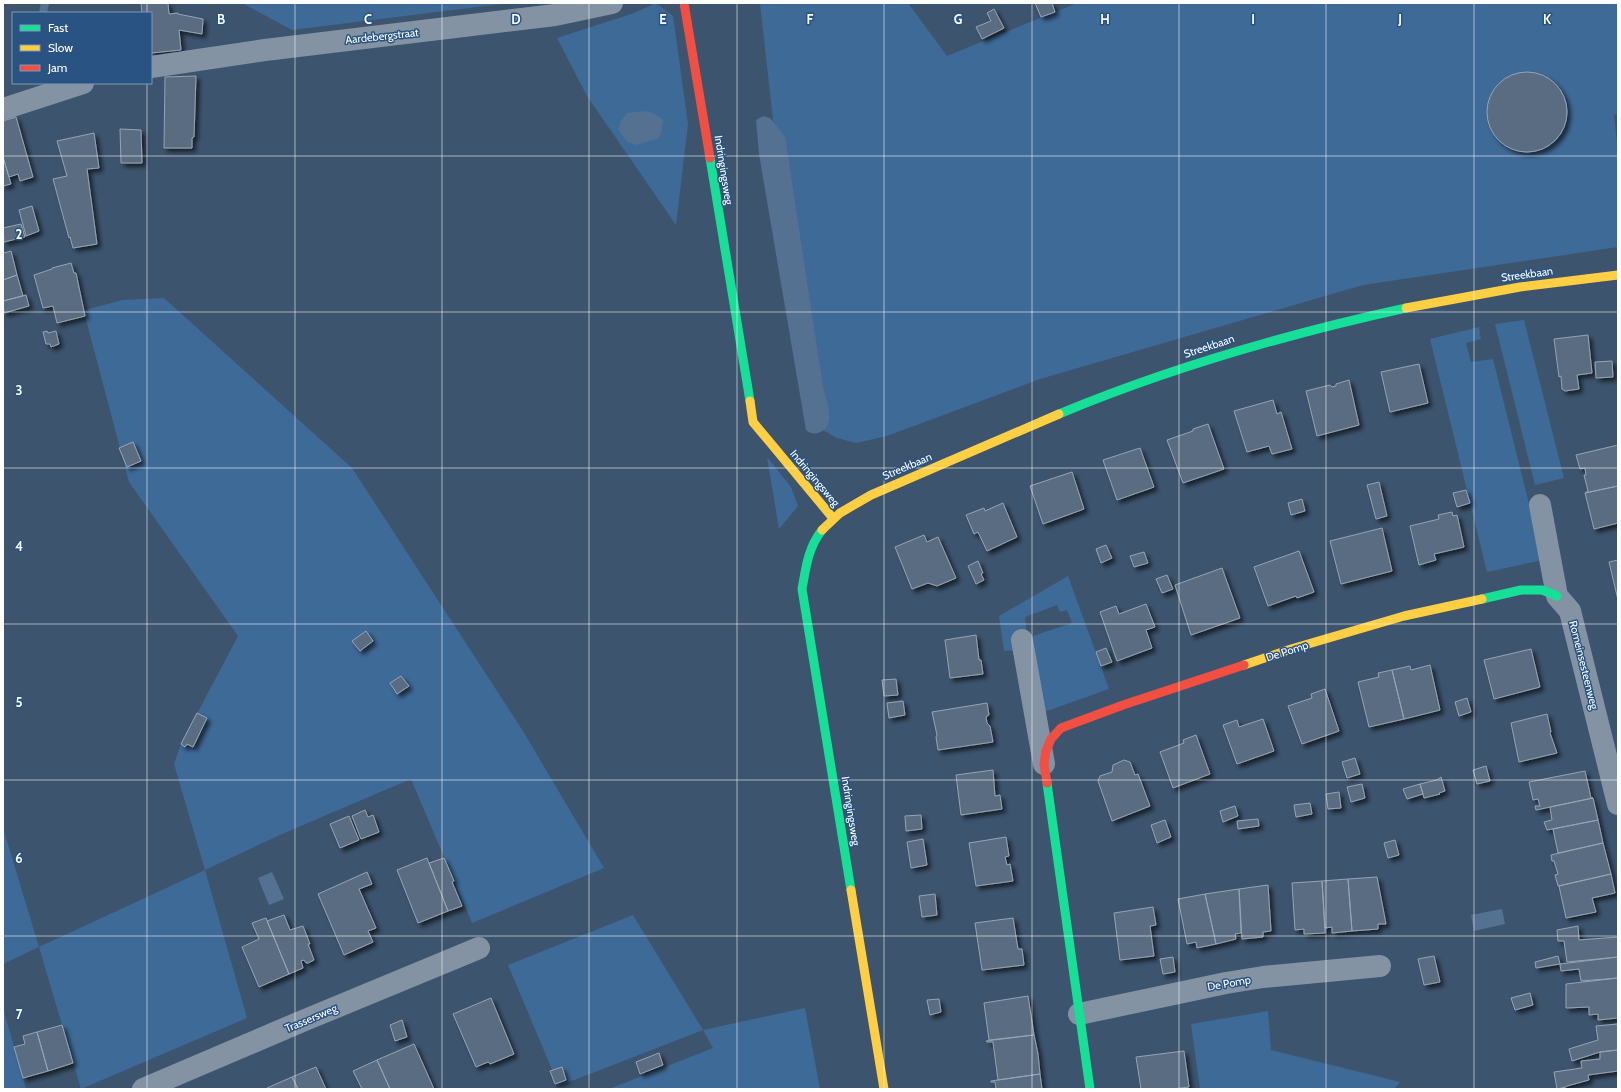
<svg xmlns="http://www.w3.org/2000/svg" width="1621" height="1092" viewBox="0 0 1621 1092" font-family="Cabin,sans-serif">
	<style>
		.green { fill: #3e6a98 }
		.water { fill: #557191 }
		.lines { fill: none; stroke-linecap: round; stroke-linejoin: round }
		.stream { stroke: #557191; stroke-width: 8 }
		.building { fill: #5a6c81; stroke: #96a4b3; filter: url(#shadow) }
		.street { stroke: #8393a4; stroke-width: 22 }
		.fast { stroke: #16e098; stroke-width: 9 }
		.slow { stroke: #ffcf43; stroke-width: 9 }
		.jam { stroke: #f24e42; stroke-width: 9 }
		.grid { fill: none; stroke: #fff; stroke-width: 1; stroke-opacity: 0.55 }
		.labels { text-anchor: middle; stroke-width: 3; stroke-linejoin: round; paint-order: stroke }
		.street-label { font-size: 11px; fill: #fff; stroke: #295382 }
		.grid-label { font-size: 13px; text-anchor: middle; font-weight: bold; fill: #fff; stroke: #295382; stroke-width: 3; stroke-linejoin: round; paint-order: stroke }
	</style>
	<defs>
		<filter id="shadow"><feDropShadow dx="3.5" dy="3.5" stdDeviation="2" flood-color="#0009"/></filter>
	</defs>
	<rect width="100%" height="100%" fill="#3d546e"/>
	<path class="green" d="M 242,3 L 509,3 L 292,30 Z
		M 656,3 L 673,16 L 688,124 L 676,225 L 587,96 L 557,38 L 634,13 Z
		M 760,3 L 908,3 L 947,56 L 1077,3 L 1618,3 L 1618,114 L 1614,115 L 1618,151 L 1618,247 L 1363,285 L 1040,379 L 887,436 L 856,443 L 837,438 L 816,426 L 805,407 Z
		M 164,298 L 352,468 L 523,731 L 604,868 L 472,923 L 411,779 L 282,834 L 205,870 L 247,1018 L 81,1089 L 39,947 L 3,964 L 3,828 L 39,947 L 205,870 L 174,764 L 181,744 L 238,636 L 129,482 L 85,316 L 85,310 L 123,300 Z
		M 1524,320 L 1564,478 L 1535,485 L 1495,324 Z
		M 1479,327 L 1481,339 L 1466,343 L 1471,362 L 1493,359 L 1543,560 L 1487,572 L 1430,339 Z
		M 767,457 L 791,487 L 798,506 L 779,529 Z
		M 1068,576 L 1109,689 L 1044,712 L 1033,636 L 1072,623 L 1067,610 L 1060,612 L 1057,605 L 1025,617 L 1027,638 L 1017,650 L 1004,651 L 999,616 Z
		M 633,915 L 703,1030 L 805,1008 L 820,1089 L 609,1089 L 713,1048 L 703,1030 L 559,1086 L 508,965 Z
		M 3,1008 L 26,1089 L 3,1089 Z
		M 1268,1011 L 1271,1050 L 1400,1082 L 1394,1089 L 1200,1089 L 1191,1024 Z"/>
	<path class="water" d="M 646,111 L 655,114 L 663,120 L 661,134 L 657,139 L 635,145 L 626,141 L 618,129 L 621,121 L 627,113 Z
		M 763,116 L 770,118 L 785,137 L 823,387 C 826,401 838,427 818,433 C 814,434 809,433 806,430 L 759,154 L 756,120 Z
		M 272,872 L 284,899 L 269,905 L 258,878 Z
		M 1502,909 L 1505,924 L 1474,931 L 1471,915 Z"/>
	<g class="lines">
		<path class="stream" d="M 43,13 L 45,3"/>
	</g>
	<path class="building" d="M 141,3 L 168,3 L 169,14 L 178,13 L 178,14 L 203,19 L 202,34 L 179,30 L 181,50 L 151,53 L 151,13 L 142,13 Z
		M 1035,3 L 1052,3 L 1055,12 L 1041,17 Z
		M 994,9 L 1004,28 L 982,39 L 976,27 L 991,21 L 987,13 Z
		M1487 112a40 40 0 1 1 80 0a40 40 0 1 1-80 0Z
		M 196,76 L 194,137 L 192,138 L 192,148 L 164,148 L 165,77 Z
		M 16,117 L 33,177 L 20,181 L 18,174 L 9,177 L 3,157 L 3,121 Z
		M 120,129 L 141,130 L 142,163 L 121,163 Z
		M 94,133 L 99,168 L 87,169 L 97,244 L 73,248 L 70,237 L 69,238 L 53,179 L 67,176 L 57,141 Z
		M 3,157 L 11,184 L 3,186 Z
		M 32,206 L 39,231 L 26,236 L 19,210 Z
		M 21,224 L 25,237 L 4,242 L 3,228 Z
		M 3,249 L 4,253 L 11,251 L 17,275 L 3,280 Z
		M 71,263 L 74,273 L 76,273 L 85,316 L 57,323 L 53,306 L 43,308 L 34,275 L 52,269 L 52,268 Z
		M 17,275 L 23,296 L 3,301 L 3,280 Z
		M 26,295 L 29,306 L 4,313 L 3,301 Z
		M 47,331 L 48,333 L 56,331 L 59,344 L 51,347 L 50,344 L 46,344 L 43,332 Z
		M 1588,335 L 1592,373 L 1577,375 L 1579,389 L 1565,391 L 1562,389 L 1561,376 L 1559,377 L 1554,339 Z
		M 1612,361 L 1613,377 L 1596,378 L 1595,362 Z
		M 1419,364 L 1428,403 L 1390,412 L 1381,372 Z
		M 1349,380 L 1359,425 L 1317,436 L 1306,391 L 1330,385 L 1332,387 L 1336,386 L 1336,384 Z
		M 1273,400 L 1277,414 L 1281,412 L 1292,449 L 1272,454 L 1269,446 L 1247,452 L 1234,411 Z
		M 1208,424 L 1224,469 L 1183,483 L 1167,440 L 1193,431 L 1193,429 Z
		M 133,442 L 141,461 L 127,467 L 119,448 Z
		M 1618,445 L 1618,486 L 1585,493 L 1588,491 L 1584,475 L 1586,475 L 1585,468 L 1580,469 L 1576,455 Z
		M 1140,448 L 1154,487 L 1117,500 L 1103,460 Z
		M 1072,472 L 1084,509 L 1043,524 L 1030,486 Z
		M 1379,482 L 1387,516 L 1376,519 L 1367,485 Z
		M 1618,486 L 1618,523 L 1594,529 L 1585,493 Z
		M 1466,490 L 1470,503 L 1457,507 L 1453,493 Z
		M 1302,499 L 1305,511 L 1291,515 L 1288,503 Z
		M 1003,503 L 1017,537 L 987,551 L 978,532 L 974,534 L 966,515 L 984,508 L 985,511 Z
		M 1452,512 L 1453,516 L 1457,515 L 1464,547 L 1434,554 L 1436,560 L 1419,565 L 1410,526 L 1439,519 L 1438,515 Z
		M 1382,528 L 1392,571 L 1341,584 L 1330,541 Z
		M 924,535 L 927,542 L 938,537 L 956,578 L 937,586 L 928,583 L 912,589 L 895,547 Z
		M 1106,545 L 1112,558 L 1101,563 L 1096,549 Z
		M 1299,551 L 1314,592 L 1297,598 L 1296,596 L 1268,606 L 1254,567 Z
		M 1144,552 L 1148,563 L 1134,567 L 1130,556 Z
		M 1618,560 L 1618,600 L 1609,562 Z
		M 978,561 L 983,573 L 981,574 L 984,580 L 976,584 L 968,566 Z
		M 1222,568 L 1240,618 L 1191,635 L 1175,585 Z
		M 1167,575 L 1173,589 L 1162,593 L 1156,579 Z
		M 1146,604 L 1155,627 L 1146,630 L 1152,648 L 1117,661 L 1100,612 L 1116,606 L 1119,614 Z
		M 366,631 L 373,641 L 360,651 L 352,641 Z
		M 976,635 L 979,660 L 981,660 L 983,674 L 950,678 L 945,640 Z
		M 1106,648 L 1112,662 L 1101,666 L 1096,652 Z
		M 1531,649 L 1540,687 L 1494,699 L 1484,660 Z
		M 1430,665 L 1440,710 L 1404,719 L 1392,670 L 1410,666 L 1411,670 Z
		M 1392,670 L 1404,719 L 1369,727 L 1358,682 L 1379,677 L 1378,673 Z
		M 401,676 L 409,686 L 397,694 L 390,683 Z
		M 896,679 L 898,695 L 884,696 L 882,680 Z
		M 1325,689 L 1339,731 L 1302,744 L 1288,706 L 1312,698 L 1311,694 Z
		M 1467,698 L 1471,712 L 1459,716 L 1455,702 Z
		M 903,701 L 905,715 L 889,718 L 887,703 Z
		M 987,703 L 989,715 L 986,717 L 987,723 L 990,726 L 993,742 L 938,750 L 936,737 L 937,735 L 932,712 Z
		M 197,713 L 207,718 L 193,747 L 187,744 L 185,747 L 181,744 Z
		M 1547,714 L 1551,732 L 1550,733 L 1557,753 L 1519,762 L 1511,723 Z
		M 1263,719 L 1274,751 L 1237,764 L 1223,725 L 1237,720 L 1239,727 Z
		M 1196,735 L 1210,774 L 1173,788 L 1160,752 L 1184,743 L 1183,740 Z
		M 1355,758 L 1360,774 L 1347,778 L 1342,762 Z
		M 1124,760 L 1130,762 L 1135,775 L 1138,774 L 1150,806 L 1112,821 L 1098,781 L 1100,776 L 1112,772 L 1113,765 Z
		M 1486,766 L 1490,781 L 1477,784 L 1473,770 Z
		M 993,770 L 995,796 L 1000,795 L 1002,809 L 961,815 L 956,775 Z
		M 1585,771 L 1591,798 L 1593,798 L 1536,810 L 1535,806 L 1540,806 L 1538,799 L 1533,800 L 1529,782 Z
		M 1441,777 L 1445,791 L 1439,793 L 1440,794 L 1424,798 L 1420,784 L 1437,780 Z
		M 1362,784 L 1365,798 L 1351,802 L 1347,787 Z
		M 1420,784 L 1423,794 L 1407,799 L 1403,789 Z
		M 1339,792 L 1341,808 L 1328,809 L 1326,794 Z
		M 1593,798 L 1598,820 L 1547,830 L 1544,822 L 1552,820 L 1550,807 Z
		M 1310,803 L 1312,814 L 1296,817 L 1294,805 Z
		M 1235,806 L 1238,816 L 1223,822 L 1220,811 Z
		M 365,810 L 368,817 L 373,815 L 379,832 L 361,839 L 352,816 Z
		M 921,815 L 922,829 L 906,831 L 905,816 Z
		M 349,816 L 359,840 L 340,848 L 330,824 Z
		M 1258,819 L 1259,826 L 1238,829 L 1237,821 Z
		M 1165,820 L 1171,837 L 1157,843 L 1151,825 Z
		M 1598,820 L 1603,843 L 1558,853 L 1553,829 Z
		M 1006,837 L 1009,856 L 1005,857 L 1007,865 L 1010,864 L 1013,881 L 976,886 L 969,843 Z
		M 923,839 L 927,865 L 911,868 L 907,842 Z
		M 1395,840 L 1399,855 L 1388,858 L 1384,843 Z
		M 1603,843 L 1611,874 L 1558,886 L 1555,875 L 1558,874 L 1554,861 L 1552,861 L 1551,855 Z
		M 427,858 L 448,911 L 418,923 L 397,870 Z
		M 444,858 L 454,881 L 452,882 L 462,906 L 448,911 L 429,863 Z
		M 367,872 L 372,884 L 359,889 L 376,928 L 368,931 L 373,942 L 344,955 L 318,894 Z
		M 1611,874 L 1615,893 L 1592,898 L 1596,912 L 1566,918 L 1559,886 Z
		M 1377,877 L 1386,924 L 1378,924 L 1378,929 L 1352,931 L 1348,879 Z
		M 1348,879 L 1352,931 L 1332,933 L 1332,927 L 1325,928 L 1322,881 Z
		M 1322,881 L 1325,933 L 1304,934 L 1304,929 L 1295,930 L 1292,883 Z
		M 1268,885 L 1271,931 L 1263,932 L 1263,937 L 1242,939 L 1239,889 Z
		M 1239,889 L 1241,933 L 1235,934 L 1236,939 L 1216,944 L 1205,894 Z
		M 935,894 L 937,915 L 922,917 L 919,896 Z
		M 1205,894 L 1216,944 L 1197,948 L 1196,942 L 1187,944 L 1178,899 Z
		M 1153,907 L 1156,925 L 1150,926 L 1154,956 L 1120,960 L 1114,913 Z
		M 284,915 L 290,930 L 303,926 L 310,944 L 308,944 L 314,960 L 308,963 L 306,963 L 304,960 L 301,961 L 303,968 L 289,974 L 267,921 Z
		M 266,918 L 289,974 L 259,987 L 242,947 L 259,939 L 252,923 Z
		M 1013,918 L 1018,949 L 1022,949 L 1024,965 L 982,970 L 975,923 Z
		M 1578,926 L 1579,940 L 1618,937 L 1618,957 L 1567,962 L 1564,941 L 1558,941 L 1557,930 Z
		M 1434,956 L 1440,982 L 1424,985 L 1418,959 Z
		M 1558,956 L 1560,964 L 1536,968 L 1535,962 Z
		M 1173,957 L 1175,972 L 1163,974 L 1160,959 Z
		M 1618,957 L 1618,978 L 1581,981 L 1579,969 L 1561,971 L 1560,964 Z
		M 1618,978 L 1618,1018 L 1598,1020 L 1598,1014 L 1589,1015 L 1589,1007 L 1566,1008 L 1566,984 Z
		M 1530,993 L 1533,1005 L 1515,1010 L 1511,998 Z
		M 1028,996 L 1034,1035 L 989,1040 L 984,1003 Z
		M 491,998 L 514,1054 L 490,1064 L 488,1062 L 476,1067 L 453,1014 Z
		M 939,999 L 941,1012 L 930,1015 L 927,1000 Z
		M 402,1020 L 407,1037 L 395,1041 L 390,1025 Z
		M 1618,1024 L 1618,1050 L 1600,1052 L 1572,1061 L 1569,1049 L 1598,1040 L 1596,1026 Z
		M 62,1025 L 73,1063 L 48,1071 L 37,1032 Z
		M 37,1032 L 48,1071 L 23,1078 L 14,1047 L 25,1044 L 23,1036 Z
		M 1034,1035 L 1038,1054 L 1040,1074 L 998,1080 L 993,1042 L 987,1042 L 986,1041 Z
		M 414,1044 L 434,1089 L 390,1089 L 377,1060 Z
		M 1618,1050 L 1618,1071 L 1588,1075 L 1589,1080 L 1567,1086 L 1566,1087 L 1557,1089 L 1554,1072 L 1582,1068 L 1581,1061 L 1600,1059 L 1600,1052 Z
		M 1184,1051 L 1189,1087 L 1172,1089 L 1141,1089 L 1136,1057 Z
		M 659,1053 L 663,1065 L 640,1074 L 636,1062 Z
		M 377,1060 L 390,1089 L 362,1089 L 353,1071 Z
		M 316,1067 L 326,1089 L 298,1089 L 292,1077 Z
		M 562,1067 L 566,1080 L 555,1084 L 550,1071 Z
		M 1040,1074 L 1042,1089 L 996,1089 L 995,1082 L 991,1082 L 991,1081 Z
		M 292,1077 L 298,1089 L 267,1089 L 267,1088 Z"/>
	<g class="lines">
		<path class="street" d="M 151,67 L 265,50 L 555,15 L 612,3
			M 3,109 L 83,83
			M 1540,505 L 1557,596 L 1570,611 L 1618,804
			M 1022,640 L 1044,764
			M 1079,1014 L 1226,983 L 1263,977 L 1380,966
			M 143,1089 L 305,1020 L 479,948"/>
		<path class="fast" d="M 710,158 L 750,401
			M 1059,414 C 1172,367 1287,334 1406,308
			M 822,530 C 808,548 806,567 802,589 L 851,890
			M 1482,599 L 1521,590 L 1542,590 L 1557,596
			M 1047,783 L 1090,1089"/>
		<path class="slow" d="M 1406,308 L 1520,287 L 1618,275
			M 750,401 L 753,422 L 832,517
			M 822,530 L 840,513 L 871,495 L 1059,414
			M 1244,665 L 1291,649 L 1404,616 L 1482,599
			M 851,890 L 884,1089"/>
		<path class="jam" d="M 684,3 L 710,158
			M 1047,783 L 1044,764 L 1046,751 L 1051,739 L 1061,728 L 1123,705 L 1244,665"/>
	</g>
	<path class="grid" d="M 147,3 L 147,13M 295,3 L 295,1089M 442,3 L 442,1089M 589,3 L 589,1089M 737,3 L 737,1089M 884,3 L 884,1089M 1032,3 L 1032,1089M 1179,3 L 1179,1089M 1326,3 L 1326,1089M 1474,3 L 1474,1089M 147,83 L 147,1089M 3,156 L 1618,156M 3,312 L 1618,312M 3,468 L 1618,468M 3,624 L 1618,624M 3,780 L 1618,780M 3,936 L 1618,936"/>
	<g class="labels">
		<g class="street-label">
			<text transform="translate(382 36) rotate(-6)" y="4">Aardebergstraat</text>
			<text transform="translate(724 170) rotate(81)" y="4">Indringingsweg</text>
			<text transform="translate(1527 274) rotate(-8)" y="4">Streekbaan</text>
			<text transform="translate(1209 346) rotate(-18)" y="4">Streekbaan</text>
			<text transform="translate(907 466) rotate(-23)" y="4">Streekbaan</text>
			<text transform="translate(815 478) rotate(50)" y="4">Indringingsweg</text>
			<text transform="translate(1287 651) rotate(-18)" y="4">De Pomp</text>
			<text transform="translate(1584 665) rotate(76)" y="4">Romeinsesteenweg</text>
			<text transform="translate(851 811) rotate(81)" y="4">Indringingsweg</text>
			<text transform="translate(1229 983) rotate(-10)" y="4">De Pomp</text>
			<text transform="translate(311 1018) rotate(-23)" y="4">Trassersweg</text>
		</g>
	</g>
	<g class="grid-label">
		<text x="221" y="24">B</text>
		<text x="368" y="24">C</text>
		<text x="516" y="24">D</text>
		<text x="663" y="24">E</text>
		<text x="810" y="24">F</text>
		<text x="958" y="24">G</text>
		<text x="1105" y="24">H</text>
		<text x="1253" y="24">I</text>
		<text x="1400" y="24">J</text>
		<text x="1547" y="24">K</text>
		<text x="19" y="239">2</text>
		<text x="19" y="395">3</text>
		<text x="19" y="551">4</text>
		<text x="19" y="707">5</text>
		<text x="19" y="863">6</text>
		<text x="19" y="1019">7</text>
	</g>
	<rect width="1621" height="1092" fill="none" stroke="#ffffff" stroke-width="8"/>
	<rect x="12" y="12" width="140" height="72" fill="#295382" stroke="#7f98b4"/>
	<rect x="20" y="25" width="20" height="6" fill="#16e098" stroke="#7f98b4"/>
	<text x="48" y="32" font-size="12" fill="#ffffff">Fast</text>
	<rect x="20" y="45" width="20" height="6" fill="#ffcf43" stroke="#7f98b4"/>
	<text x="48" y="52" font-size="12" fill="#ffffff">Slow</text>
	<rect x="20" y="65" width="20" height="6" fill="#f24e42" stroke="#7f98b4"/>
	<text x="48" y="72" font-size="12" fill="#ffffff">Jam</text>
</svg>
